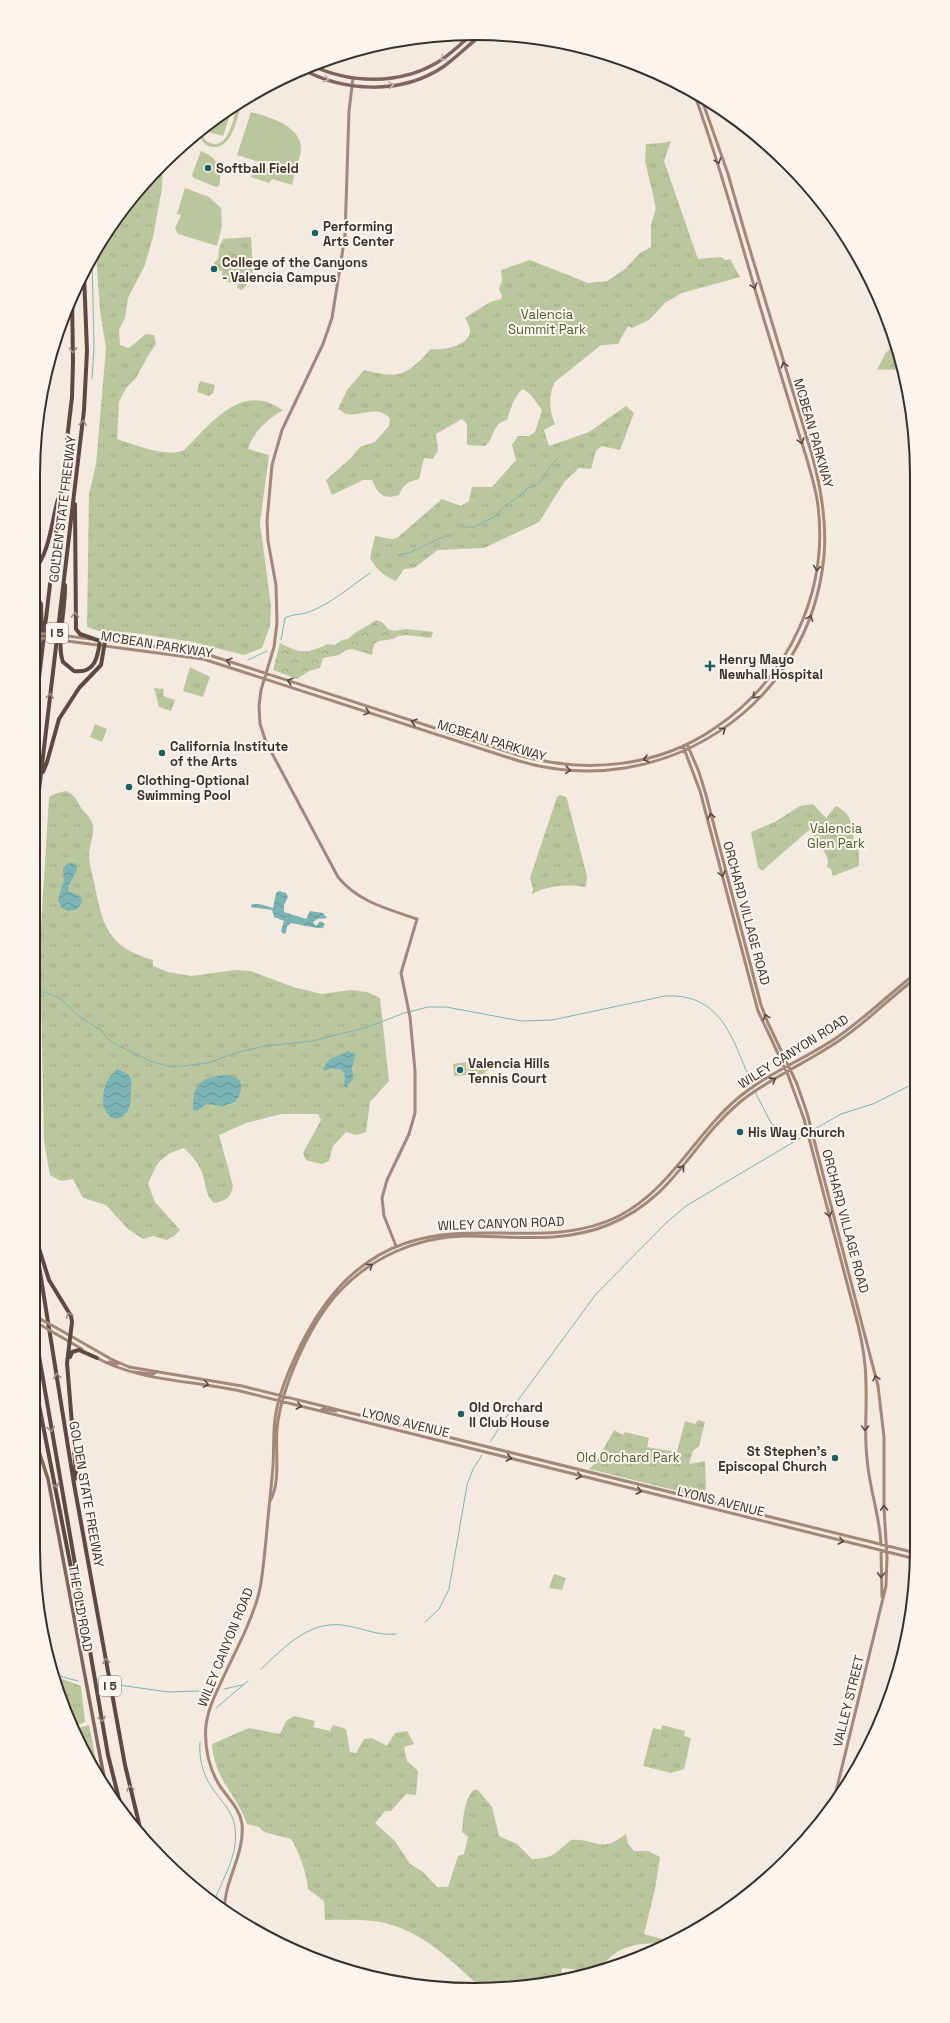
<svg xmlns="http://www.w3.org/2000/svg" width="950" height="2023" viewBox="0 0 950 2023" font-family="'Space Grotesk',sans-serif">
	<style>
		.grass { fill: url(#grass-tufts) }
		.forest { fill: url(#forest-crowns) }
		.pitch { fill: #bac69d }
		.water { fill: url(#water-waves) }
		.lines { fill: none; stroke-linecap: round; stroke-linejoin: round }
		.stream { stroke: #7bb4b5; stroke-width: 1 }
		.secondary { stroke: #a3887a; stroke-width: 3 }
		.primary { stroke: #7f655a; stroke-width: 3.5 }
		.highway { stroke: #5d4940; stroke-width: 4 }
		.secondary-bridge { stroke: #a3887a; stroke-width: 3 }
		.oneway { stroke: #c4b4ab }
		.oneway2 { stroke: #56453e }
		.oneway3 { stroke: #9d8e85 }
		.poi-dot { fill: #1b5f62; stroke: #fcf5ed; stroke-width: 1.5 }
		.labels { text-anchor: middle; stroke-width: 4; stroke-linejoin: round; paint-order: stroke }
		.shield { fill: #fcf5ed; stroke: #766a64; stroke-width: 1 }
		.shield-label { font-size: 12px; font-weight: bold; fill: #3c2f2a }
		.poi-label { font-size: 13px; font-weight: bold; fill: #3c2f2a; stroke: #fcf5ed; text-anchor: start }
		.park-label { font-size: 13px; fill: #4c5d2b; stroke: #fcf5ed }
		.street-label { font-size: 13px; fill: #3c2f2a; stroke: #fcf5ed }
		.rim { fill: none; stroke: #3c2f2a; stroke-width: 2 }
	</style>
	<defs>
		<pattern id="grass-tufts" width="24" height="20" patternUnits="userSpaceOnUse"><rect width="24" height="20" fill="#bac69d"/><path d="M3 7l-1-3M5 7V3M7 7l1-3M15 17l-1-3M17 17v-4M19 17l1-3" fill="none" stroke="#a1aa87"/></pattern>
		<pattern id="forest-crowns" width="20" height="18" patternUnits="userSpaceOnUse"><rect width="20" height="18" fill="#bac69d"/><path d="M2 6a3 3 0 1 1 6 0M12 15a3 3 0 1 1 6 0" fill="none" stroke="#a1aa87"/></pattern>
		<pattern id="water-waves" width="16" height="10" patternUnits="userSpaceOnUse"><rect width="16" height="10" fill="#7bb4b5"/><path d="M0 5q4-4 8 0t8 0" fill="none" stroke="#669393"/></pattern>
	</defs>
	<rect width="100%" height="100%" fill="#f5eadf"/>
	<path class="grass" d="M 671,141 L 664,161 L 698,259 L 721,257 L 725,260 L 730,259 L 740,277 L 682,293 L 665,303 L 649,320 L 632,328 L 628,326 L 618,344 L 601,345 L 555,382 C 548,395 549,411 555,424 L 544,430 L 549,446 L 589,432 L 626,406 L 634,413 L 620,450 L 602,446 L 596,451 L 591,469 L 579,468 L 565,481 L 539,522 L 484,548 L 438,550 L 414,568 L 404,569 L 396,581 C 384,576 376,569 370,558 L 375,536 L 392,539 L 397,538 L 442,499 L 461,506 L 469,501 L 472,487 L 492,487 L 516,460 L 512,445 L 518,436 L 529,436 L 535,432 L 542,410 L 530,394 L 523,389 C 514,396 510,410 507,420 C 492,423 495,438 485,446 L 467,445 L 467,424 L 462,419 L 436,434 L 438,450 L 433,459 L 424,458 L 419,479 C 407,482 403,485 399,495 C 383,500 378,494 372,480 L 363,480 L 332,495 L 326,480 L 352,457 L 360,447 L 375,442 L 389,426 L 390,419 C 378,404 361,417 346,414 C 344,413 340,410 338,409 L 347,390 L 364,370 C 400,379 406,376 431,349 C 441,351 471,346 470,330 C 470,327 467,322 465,318 L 490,302 L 501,299 L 502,296 L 499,289 L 502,281 L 501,270 L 530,260 L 588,283 L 607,281 L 625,269 L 640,253 L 651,247 L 651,225 L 656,208 L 645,161 L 646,144 L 662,143 Z
		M 163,162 L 162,188 L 153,237 L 145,265 L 128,298 L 125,318 L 119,330 L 120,345 L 129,348 L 146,334 L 154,335 L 156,344 L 148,356 L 136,378 L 126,388 L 119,402 L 117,439 C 135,445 167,458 184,450 C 204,431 231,394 263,401 C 270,402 277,407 283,410 C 268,419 253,432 248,449 L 269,455 L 260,523 L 271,606 L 270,626 L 262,648 L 244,655 L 193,642 L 135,633 L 99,631 L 87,627 L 89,494 L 96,464 L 106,348 L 100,311 L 96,251 L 107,230 Z
		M 251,237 L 253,277 L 242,290 L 237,288 L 238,285 L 222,280 L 222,271 L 215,270 L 214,263 L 218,259 L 219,248 L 223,239 Z
		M 894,344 L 898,360 L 897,370 C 890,370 883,369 877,370 L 885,354 Z
		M 200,381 L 215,385 L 213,393 L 209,396 L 197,392 Z
		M 190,667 L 210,677 L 203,697 L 183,691 Z
		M 154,688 L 164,689 L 163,696 L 175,700 L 171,711 L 159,707 Z
		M 66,791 C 74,794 76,799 80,806 C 84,813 91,817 93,826 C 94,835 90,845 89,854 C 89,864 93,876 95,887 C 103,928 110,948 153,960 L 153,966 L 168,972 L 191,976 L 236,970 L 251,971 L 293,987 L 322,994 L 351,990 L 367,992 L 380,998 L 389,1081 L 370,1102 L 366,1132 L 357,1135 L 346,1132 L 333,1146 L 329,1161 L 322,1164 L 306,1160 L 303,1153 L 321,1120 L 318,1114 L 281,1114 L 246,1123 L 219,1135 L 233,1186 C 231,1197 226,1201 214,1203 C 203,1192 207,1182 200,1168 C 197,1161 190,1154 184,1148 L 170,1153 L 160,1161 L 156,1166 L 148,1184 L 155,1202 L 180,1230 L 174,1236 L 167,1240 L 153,1236 L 143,1239 L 128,1229 L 106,1205 L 83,1198 L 73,1179 L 61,1181 L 50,1175 L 49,1170 L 44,1141 L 40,943 L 49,797 L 57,793 Z
		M 560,795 L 566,797 L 567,799 L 587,876 L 586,887 C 568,884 549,885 532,894 L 533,889 L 530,878 L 557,797 Z
		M 813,804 L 826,818 L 836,806 C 855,815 852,830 855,847 L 859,850 L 859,866 L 833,876 L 831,869 L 827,867 C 831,857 821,847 815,841 L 816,838 L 809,830 L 762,871 L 758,867 L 751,832 L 775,822 L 800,806 Z
		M 467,1061 L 467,1060 L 495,1063 C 485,1073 484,1076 468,1077 Z
		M 698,1420 L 705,1422 L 699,1446 L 693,1451 L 689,1464 L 705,1461 L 706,1488 L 702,1497 L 589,1469 L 596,1462 L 614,1430 L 623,1435 L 625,1432 L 649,1438 L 647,1447 L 677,1452 L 685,1421 L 695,1424 Z
		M 53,1676 L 79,1685 L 81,1687 L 85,1722 L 73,1727 L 57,1690 Z
		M 294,1716 L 315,1721 L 313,1727 L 330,1731 L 333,1725 L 346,1729 L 350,1752 L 356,1753 L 364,1739 L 372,1738 L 387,1746 L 395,1733 L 407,1731 L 414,1744 L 404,1747 L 407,1761 L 418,1771 L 416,1795 L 406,1794 L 391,1811 L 385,1811 L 375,1823 L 395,1841 L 410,1864 L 423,1872 L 437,1887 L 448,1887 L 458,1856 L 464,1854 L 468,1837 L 462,1832 C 463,1818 464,1801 473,1790 L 478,1790 L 492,1807 L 499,1836 L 517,1844 L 532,1859 C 554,1858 554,1854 571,1840 C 597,1838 599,1855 626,1834 L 628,1844 L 634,1851 L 648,1851 L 660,1857 L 655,1889 L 644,1934 L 666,1940 L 666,1944 C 640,1942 613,1945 600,1971 L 589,1974 L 588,1971 L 562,1968 L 560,1982 L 482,1989 C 453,1962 422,1930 380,1922 C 362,1919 344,1920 325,1920 L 324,1901 L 308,1889 C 306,1871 300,1854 291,1839 L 264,1832 L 259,1827 L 247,1824 C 236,1793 214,1779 212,1744 L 249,1728 L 280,1734 L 286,1721 Z
		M 89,1725 L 100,1780 L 92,1769 L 74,1729 Z
		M 662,1725 L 685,1731 L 684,1736 L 691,1738 L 684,1769 L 671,1773 L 643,1766 L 653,1728 L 661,1730 Z"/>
	<path class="forest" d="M 376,620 L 382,622 L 388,629 L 394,631 L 406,629 L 433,632 L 431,638 L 407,635 L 398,636 L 393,639 L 379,641 L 374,644 L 372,655 L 352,649 L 346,650 L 339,655 L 323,658 L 320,668 L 309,671 L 297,679 L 273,670 L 280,643 C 301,654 306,654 328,644 L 335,645 L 342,640 L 348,639 C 355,631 367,627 376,620 Z"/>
	<path class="pitch" d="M 242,101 C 238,115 233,148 214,147 C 207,147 203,143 200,137 L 197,143 L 194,142 L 197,134 L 202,130 C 202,136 204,141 210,143 C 229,151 234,115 238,103 Z
		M 233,106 L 223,136 L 205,131 L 207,126 Z
		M 251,112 C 269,117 303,126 301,151 C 300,157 297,163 296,169 L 267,161 L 265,164 L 237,155 Z
		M 201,151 C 218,158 223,168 219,186 L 216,187 L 194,178 L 192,175 Z
		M 255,163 L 274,170 L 277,166 L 295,172 L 292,185 L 272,179 L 269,183 L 251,177 Z
		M 185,188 L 209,197 L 221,208 L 222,226 L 217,246 L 178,234 L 175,228 L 181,215 L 177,214 Z
		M 534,267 L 546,273 L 541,285 L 530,281 Z
		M 95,724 L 107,729 L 102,742 L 90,737 Z
		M 466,1062 L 467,1075 L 454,1076 L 453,1064 Z
		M 554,1574 L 566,1578 L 562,1590 L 549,1588 Z"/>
	<path class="water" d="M 72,863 L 76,864 L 77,870 L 69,885 L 68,891 L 80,896 L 82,902 L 77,909 L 68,911 L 61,907 L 58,899 L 64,881 L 63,868 L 67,864 Z
		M 279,891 L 286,893 L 288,897 L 284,905 L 284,912 L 306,919 L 310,911 L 323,913 L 327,918 L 318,919 L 313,922 L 316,926 L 320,921 L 325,924 L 323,928 C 318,929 297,924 291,923 L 287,926 L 286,933 L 283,934 L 281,931 L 284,921 L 274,917 L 272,910 L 251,907 L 252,904 L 259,904 L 273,908 L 276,893 Z
		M 349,1051 L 355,1055 L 352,1068 L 353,1079 L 346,1088 L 344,1086 L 345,1076 L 342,1070 L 331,1068 L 325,1071 L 323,1068 L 330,1059 Z
		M 117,1069 L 128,1074 C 132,1080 132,1082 131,1088 C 131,1100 132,1114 117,1119 C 100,1117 101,1093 107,1082 C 109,1077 113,1074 117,1069 Z
		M 225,1075 C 244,1076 245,1088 235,1102 L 223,1106 L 207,1104 L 196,1111 L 193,1110 C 193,1084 200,1077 225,1075 Z"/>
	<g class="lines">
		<path class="stream" d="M 92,259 L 94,347 L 92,379
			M 464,527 L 474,527 L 498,515 L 502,508 L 525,492 L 526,489 C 531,486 537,486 541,481 C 546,475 551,463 558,458
			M 399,555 L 409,553 L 449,534
			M 281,640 L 285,618 C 292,614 301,615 309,612 C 332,603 350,587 370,573
			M 248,660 L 267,651
			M 33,992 L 44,992 L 60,998 L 80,1017 L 102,1031 L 111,1042 L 150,1061 L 172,1067 L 208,1063 L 235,1053 L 265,1046 L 312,1041 L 368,1027 L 404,1013 L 428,1007 L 446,1007 L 521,1021 L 552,1020 L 665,996 C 723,993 733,1041 752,1085
			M 753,1088 L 771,1123 L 780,1129 L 804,1136
			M 813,1130 L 841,1114 L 873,1104 L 915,1083
			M 490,1442 L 513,1407 L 596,1294 L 667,1222 L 686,1206 L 807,1134
			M 425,1622 L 439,1609 L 449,1589 L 467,1485 L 473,1469 L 482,1455
			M 261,1669 C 286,1646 311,1618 348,1626 C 365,1629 379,1636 396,1634
			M 53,1676 L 59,1676 L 78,1681
			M 119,1685 L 168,1692 L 199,1691
			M 224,1689 L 242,1685
			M 216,1708 L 248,1681
			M 200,1742 C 199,1757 202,1773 211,1786 C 220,1801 233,1810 235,1828 C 239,1855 222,1879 214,1902
			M 859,1755 L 860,1761"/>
		<path class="secondary" d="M 353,78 L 349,111 L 345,236 L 332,318 L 323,344 L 282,430 L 272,465 L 267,521 L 268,541 L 276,585 L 277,623 L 274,647 L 261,690 L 259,706 L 260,724 L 266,742 L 338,877 C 358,902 388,909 417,919 L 401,973 L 410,1017 L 415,1071 L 415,1113 L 409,1134 L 387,1180 L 382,1198 L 384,1216 L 396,1246
			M 67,636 L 91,639
			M 98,640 L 178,649 L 206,654 L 518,755 C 584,774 657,768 715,728 C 789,678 831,589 817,499 C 813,477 806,456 799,434 C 788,397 776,360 765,323 C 742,247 722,170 695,96
			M 67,641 L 203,659 L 519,761 C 662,803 810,707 824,556 C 827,522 821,488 812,455 L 747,240 L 728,174 L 702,100
			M 687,744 L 699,772 L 706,795 L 761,1005 L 768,1023 L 797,1084 L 807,1113 L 878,1386 L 884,1437 L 884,1508 L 887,1557 L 886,1586 L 832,1808
			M 683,746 L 700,791 L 758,1011 L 788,1075 L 804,1119 L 858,1325 C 863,1345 866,1365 866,1385 C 867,1410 864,1434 867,1458 C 869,1488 880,1516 881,1545
			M 33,1313 L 42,1320
			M 55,1327 L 111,1359 L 129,1367 L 242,1386 L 916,1553
			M 56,1334 L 82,1349
			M 95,1357 C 140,1382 192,1380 240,1391 L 916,1559
			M 107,1363 L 109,1362 L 116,1364 L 119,1363
			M 133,1372 L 152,1374 L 155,1373
			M 320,1411 L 323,1409 L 336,1411
			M 270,1501 C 281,1483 275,1450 277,1429 C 281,1387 310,1324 338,1293 C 370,1258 417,1237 464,1236 C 513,1236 561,1244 608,1225 C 675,1198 690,1144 740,1102 C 770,1078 806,1063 837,1042 C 865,1024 888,999 915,979
			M 881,1551 L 882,1597
			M 224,1909 C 225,1900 226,1891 229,1883 C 235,1863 244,1845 242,1824 C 240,1810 230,1800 222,1789 C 209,1771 204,1747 206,1725 C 208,1709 215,1695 222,1680 C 235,1652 251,1623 259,1593 C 263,1576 264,1557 266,1540 C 268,1515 271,1491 273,1466 C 274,1450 273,1434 275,1419 C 278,1396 287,1375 296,1355 C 319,1305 352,1261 406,1243 C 476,1219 552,1250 619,1216 C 672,1188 694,1135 738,1098 C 768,1073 805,1059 836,1038 C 864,1019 888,995 915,974"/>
		<path class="primary" d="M 311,65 C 350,84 400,85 438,62 C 451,54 462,43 473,33
			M 302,69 C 344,92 401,95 443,67 C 457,57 469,44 483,34
			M 33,1433 L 48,1479 L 106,1788"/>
		<path class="highway" d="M 75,504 L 76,629 L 80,634 L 97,640
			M 33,572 C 50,552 51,524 58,499
			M 65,585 C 66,607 56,644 63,662 L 74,671 C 95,674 98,657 100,640
			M 33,593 L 41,604 L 42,636
			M 33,729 L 72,397 L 73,361 L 72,297
			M 43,772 L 47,762 L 59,719 L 79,688 L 101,665 L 105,641
			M 33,841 L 84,410 L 87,351 L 84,274
			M 33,1148 L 36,1247 L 74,1484 L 125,1765 L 143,1840
			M 37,1242 L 49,1280 L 71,1316 L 72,1322 L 67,1363 L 76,1473 L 75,1479
			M 33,1321 L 108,1755 L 122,1811
			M 70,1357 L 72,1352 L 79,1350 L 97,1358
			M 33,1386 L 39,1405 L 74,1583 L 78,1589"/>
		<path class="secondary-bridge" d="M 34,633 L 67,636
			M 33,637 L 67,641
			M 42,1320 L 55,1327
			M 39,1324 L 56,1334"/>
	</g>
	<defs><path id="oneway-chevron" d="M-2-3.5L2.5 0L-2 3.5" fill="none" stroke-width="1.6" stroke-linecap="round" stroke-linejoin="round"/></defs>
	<g class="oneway">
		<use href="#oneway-chevron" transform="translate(443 58) rotate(144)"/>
		<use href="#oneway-chevron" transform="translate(326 79) rotate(18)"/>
		<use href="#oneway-chevron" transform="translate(391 85) rotate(-8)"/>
	</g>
	<g class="oneway2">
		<use href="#oneway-chevron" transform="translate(718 161) rotate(71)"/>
		<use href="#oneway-chevron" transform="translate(754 286) rotate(74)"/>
		<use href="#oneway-chevron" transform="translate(784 365) rotate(-106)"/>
		<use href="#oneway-chevron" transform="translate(801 441) rotate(73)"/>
		<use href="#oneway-chevron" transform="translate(817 568) rotate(98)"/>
		<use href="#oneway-chevron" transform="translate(810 618) rotate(-69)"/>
		<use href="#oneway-chevron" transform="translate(229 661) rotate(-162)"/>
		<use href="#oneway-chevron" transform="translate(290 681) rotate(-162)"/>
		<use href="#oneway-chevron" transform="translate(755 696) rotate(133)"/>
		<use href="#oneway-chevron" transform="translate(367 712) rotate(19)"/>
		<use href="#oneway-chevron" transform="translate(414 722) rotate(-162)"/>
		<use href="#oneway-chevron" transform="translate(723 730) rotate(-35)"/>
		<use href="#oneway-chevron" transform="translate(646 759) rotate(164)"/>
		<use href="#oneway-chevron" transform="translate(568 770) rotate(5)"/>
		<use href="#oneway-chevron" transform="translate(711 816) rotate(-104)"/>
		<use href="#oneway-chevron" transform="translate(722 874) rotate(75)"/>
		<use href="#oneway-chevron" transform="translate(766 1017) rotate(-110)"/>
		<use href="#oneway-chevron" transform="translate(773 1080) rotate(-33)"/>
		<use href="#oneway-chevron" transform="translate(682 1168) rotate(-51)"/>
		<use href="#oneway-chevron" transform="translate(829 1214) rotate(75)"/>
		<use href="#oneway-chevron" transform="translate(370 1266) rotate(-34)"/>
		<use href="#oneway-chevron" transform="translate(876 1378) rotate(-104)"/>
		<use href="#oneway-chevron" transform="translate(206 1384) rotate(10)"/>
		<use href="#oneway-chevron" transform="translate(299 1406) rotate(14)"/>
		<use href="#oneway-chevron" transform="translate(865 1428) rotate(92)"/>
		<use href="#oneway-chevron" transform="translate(509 1458) rotate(13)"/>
		<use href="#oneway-chevron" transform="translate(579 1476) rotate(14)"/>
		<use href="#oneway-chevron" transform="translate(639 1491) rotate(14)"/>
		<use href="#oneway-chevron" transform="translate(884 1508) rotate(-92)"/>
		<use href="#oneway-chevron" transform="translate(841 1541) rotate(14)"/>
		<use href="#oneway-chevron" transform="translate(881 1575) rotate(93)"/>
	</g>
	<g class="oneway3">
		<use href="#oneway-chevron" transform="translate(73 350) rotate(89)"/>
		<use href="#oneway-chevron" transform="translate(83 423) rotate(-83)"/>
		<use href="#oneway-chevron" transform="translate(75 615) rotate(-90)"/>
		<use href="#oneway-chevron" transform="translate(50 696) rotate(-83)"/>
		<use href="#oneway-chevron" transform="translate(69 1315) rotate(-114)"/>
		<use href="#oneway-chevron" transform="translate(57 1376) rotate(-99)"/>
		<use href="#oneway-chevron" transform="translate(51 1429) rotate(80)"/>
		<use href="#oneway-chevron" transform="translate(56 1485) rotate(79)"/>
		<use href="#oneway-chevron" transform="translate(106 1661) rotate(-100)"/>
		<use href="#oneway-chevron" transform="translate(102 1719) rotate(81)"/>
		<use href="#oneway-chevron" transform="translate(130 1788) rotate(-104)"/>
	</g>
	<g class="poi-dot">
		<circle cx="208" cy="168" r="4"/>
		<circle cx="315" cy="233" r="4"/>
		<circle cx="214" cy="269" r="4"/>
		<path d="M708 660h4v4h4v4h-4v4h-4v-4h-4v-4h4z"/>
		<circle cx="162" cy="753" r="4"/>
		<circle cx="129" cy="787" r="4"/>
		<circle cx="460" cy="1070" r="4"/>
		<circle cx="740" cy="1132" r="4"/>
		<circle cx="461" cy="1414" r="4"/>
		<circle cx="835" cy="1458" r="4"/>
	</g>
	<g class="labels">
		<g class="shield">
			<rect x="46" y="623" width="22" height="20" rx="3"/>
			<rect x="99" y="1676" width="22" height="20" rx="3"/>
		</g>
		<g class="shield-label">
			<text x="57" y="637">I 5</text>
			<text x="110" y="1690">I 5</text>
		</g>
		<g class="poi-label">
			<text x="216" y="173">Softball Field</text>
			<text x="323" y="231">Performing<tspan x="323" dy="15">Arts Center</tspan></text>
			<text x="222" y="267">College of the Canyons<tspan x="222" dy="15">- Valencia Campus</tspan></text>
			<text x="719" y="664">Henry Mayo<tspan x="719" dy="15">Newhall Hospital</tspan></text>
			<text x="170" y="751">California Institute<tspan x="170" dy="15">of the Arts</tspan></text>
			<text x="137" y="785">Clothing-Optional<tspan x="137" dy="15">Swimming Pool</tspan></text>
			<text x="468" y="1068">Valencia Hills<tspan x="468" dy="15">Tennis Court</tspan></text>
			<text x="748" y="1137">His Way Church</text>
			<text x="469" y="1412">Old Orchard<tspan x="469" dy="15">II Club House</tspan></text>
			<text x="827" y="1456" text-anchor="end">St Stephen's<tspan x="827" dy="15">Episcopal Church</tspan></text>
		</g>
		<g class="park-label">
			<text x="547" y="319">Valencia<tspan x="547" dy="15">Summit Park</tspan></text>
			<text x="836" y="833">Valencia<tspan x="836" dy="15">Glen Park</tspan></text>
			<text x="628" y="1462">Old Orchard Park</text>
		</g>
		<g class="street-label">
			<text transform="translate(814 433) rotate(74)" y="5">MCBEAN PARKWAY</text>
			<text transform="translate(62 509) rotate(-83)" y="5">GOLDEN STATE FREEWAY</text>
			<text transform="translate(157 644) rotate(9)" y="5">MCBEAN PARKWAY</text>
			<text transform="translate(492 740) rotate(17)" y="5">MCBEAN PARKWAY</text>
			<text transform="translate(747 913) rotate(75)" y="5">ORCHARD VILLAGE ROAD</text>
			<text transform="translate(793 1051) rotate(-32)" y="5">WILEY CANYON ROAD</text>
			<text transform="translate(846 1221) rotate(75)" y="5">ORCHARD VILLAGE ROAD</text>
			<text transform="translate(501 1223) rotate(-2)" y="5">WILEY CANYON ROAD</text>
			<text transform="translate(406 1422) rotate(14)" y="5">LYONS AVENUE</text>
			<text transform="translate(87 1494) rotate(80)" y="5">GOLDEN STATE FREEWAY</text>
			<text transform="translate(721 1501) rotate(14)" y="5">LYONS AVENUE</text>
			<text transform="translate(81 1608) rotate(80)" y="5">THE OLD ROAD</text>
			<text transform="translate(225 1647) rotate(-68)" y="5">WILEY CANYON ROAD</text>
			<text transform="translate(848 1701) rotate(-76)" y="5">VALLEY STREET</text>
		</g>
	</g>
	<path d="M0 0H950V2023H0ZM475 40H475A435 435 0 0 1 910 475V1548A435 435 0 0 1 475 1983H475A435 435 0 0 1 40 1548V475A435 435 0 0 1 475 40Z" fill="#fcf5ed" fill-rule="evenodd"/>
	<path class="rim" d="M475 40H475A435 435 0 0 1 910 475V1548A435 435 0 0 1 475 1983H475A435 435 0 0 1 40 1548V475A435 435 0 0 1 475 40Z"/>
</svg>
